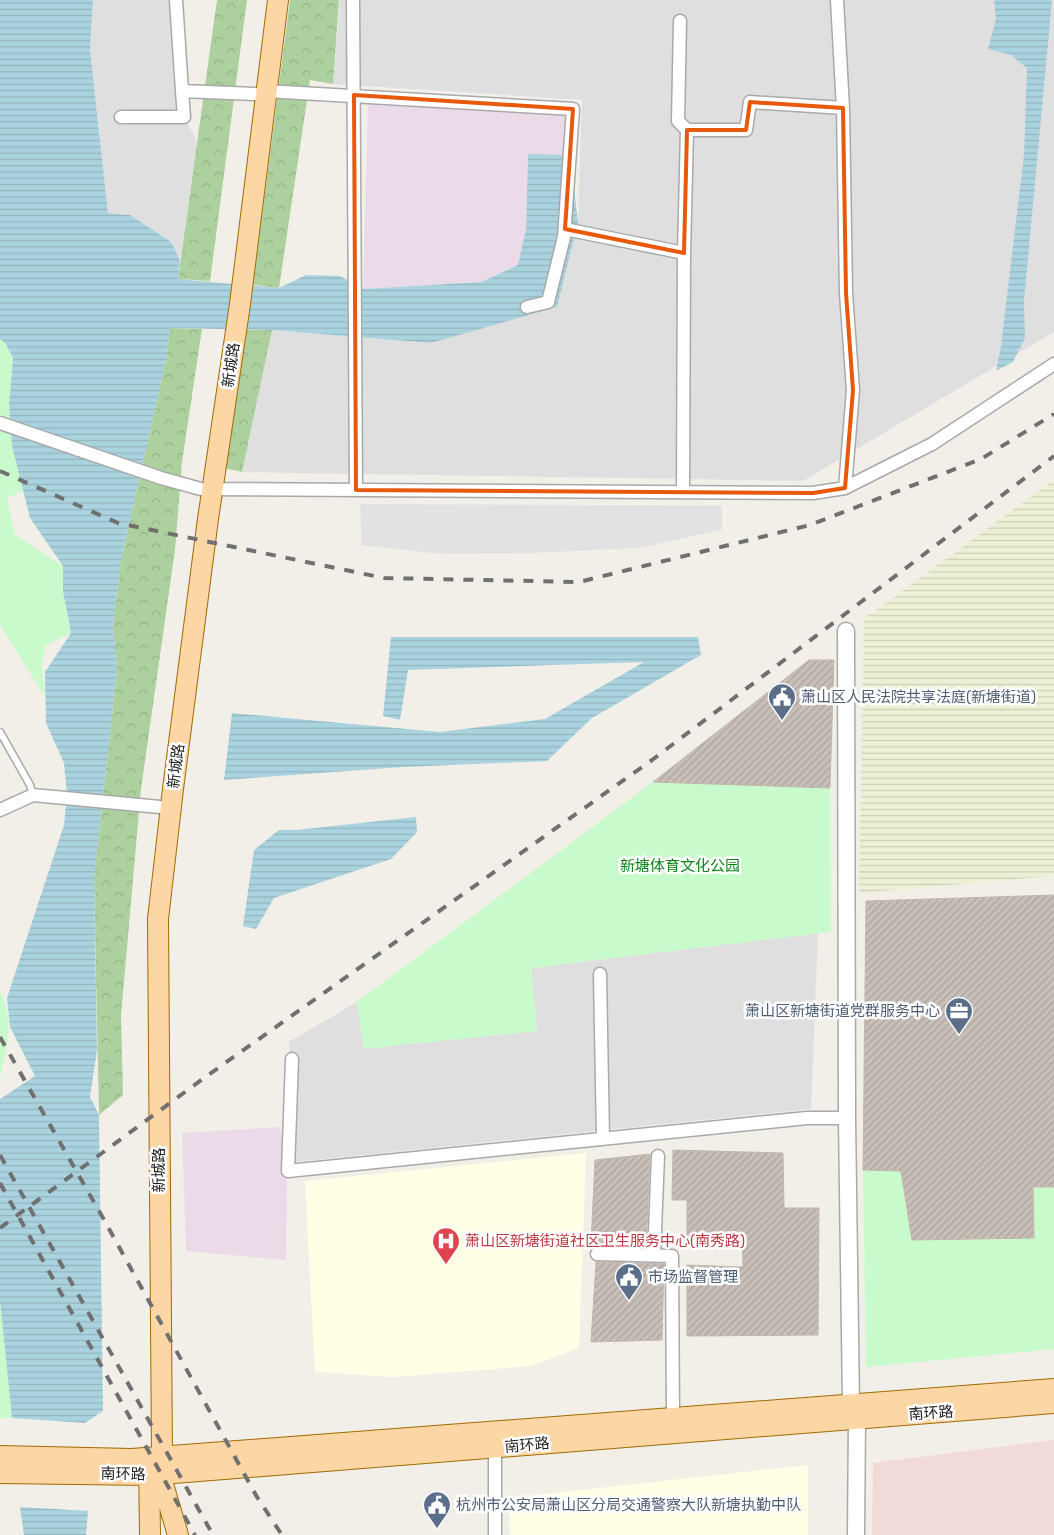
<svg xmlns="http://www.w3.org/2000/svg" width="1054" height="1535" viewBox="0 0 1054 1535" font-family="Rubik,'Noto Sans SC',sans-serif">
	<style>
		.residential { fill: #e0dfdf }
		.commercial { fill: #f2dad9 }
		.industrial { fill: #ebdbe8 }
		.education { fill: #ffffe5 }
		.farmland { fill: url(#farmland-rules) }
		.forest { fill: url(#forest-crowns) }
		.park { fill: #c8facc }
		.parking { fill: #e2e2e2 }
		.water { fill: url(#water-rules) }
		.building { fill: url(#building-hatch); stroke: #c4b6ab }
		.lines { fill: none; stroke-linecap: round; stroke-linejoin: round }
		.service-casing { stroke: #a9a9a9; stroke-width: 9 }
		.minor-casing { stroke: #a9a9a9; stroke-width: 15 }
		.tertiary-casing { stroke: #a9a9a9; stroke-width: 19 }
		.primary-casing { stroke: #a06b00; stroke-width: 22 }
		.service { stroke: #fff; stroke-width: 6 }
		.minor { stroke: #fff; stroke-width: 12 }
		.tertiary { stroke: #fff; stroke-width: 16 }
		.primary { stroke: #fcd6a4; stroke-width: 20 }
		.rail { stroke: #707070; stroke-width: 4; stroke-dasharray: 10 10; stroke-linecap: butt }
		.marked { fill: none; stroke: #e8590c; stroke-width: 4; stroke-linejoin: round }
		.labels { text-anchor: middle; stroke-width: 5; stroke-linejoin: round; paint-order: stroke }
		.street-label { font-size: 15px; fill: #222; stroke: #fff }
		.service-label { font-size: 15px; fill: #4e5e75; stroke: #fff; text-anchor: start }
		.park-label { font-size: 15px; fill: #0c8416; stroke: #fff }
		.health-label { font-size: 15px; fill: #be3a42; stroke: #fff; text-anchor: start }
	</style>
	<defs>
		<pattern id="farmland-rules" width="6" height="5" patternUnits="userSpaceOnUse" patternTransform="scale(1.25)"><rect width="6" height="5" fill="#eef0d5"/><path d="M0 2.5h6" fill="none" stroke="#ccceb7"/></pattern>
		<pattern id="forest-crowns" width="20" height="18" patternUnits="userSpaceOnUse" patternTransform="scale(1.25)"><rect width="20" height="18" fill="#add19e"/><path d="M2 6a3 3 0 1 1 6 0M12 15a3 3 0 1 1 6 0" fill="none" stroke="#95b388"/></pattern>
		<pattern id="water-rules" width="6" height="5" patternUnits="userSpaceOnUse" patternTransform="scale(1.25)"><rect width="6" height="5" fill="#aad3df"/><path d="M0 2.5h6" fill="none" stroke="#92b5bf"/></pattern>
		<pattern id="building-hatch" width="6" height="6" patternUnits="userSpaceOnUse" patternTransform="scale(1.25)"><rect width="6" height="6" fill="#c7bfb8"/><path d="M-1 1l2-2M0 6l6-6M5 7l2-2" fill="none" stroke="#aba49e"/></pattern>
	</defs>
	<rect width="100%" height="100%" fill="#f2efe9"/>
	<path class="residential" d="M 93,0 L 176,0 L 184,117 L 197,141 L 180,260 L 170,242 L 130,215 L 108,213 L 90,50 Z
		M 340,0 L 1054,0 L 1054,332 L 803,481 L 242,472 L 272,330 L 431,343 L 556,307 L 578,222 L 582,100 L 333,84 Z
		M 818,933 L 811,1109 L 294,1162 L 289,1042 L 357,1002 L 364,1048 L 537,1031 L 531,968 Z"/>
	<path class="commercial" d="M 1054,1440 L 1054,1535 L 872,1535 L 873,1463 Z"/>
	<path class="industrial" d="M 368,104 L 573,116 L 570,155 L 528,155 L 526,229 L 518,265 L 481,282 L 363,289 Z
		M 280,1127 L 287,1184 L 286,1260 L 186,1251 L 182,1133 Z"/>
	<path class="education" d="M 586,1153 L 579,1348 L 531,1366 L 394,1377 L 315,1372 L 305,1181 Z
		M 808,1465 L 808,1535 L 510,1535 L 509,1498 Z"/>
	<path class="farmland" d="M 1054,480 L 1054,876 L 859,893 L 864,619 Z"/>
	<path class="forest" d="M 217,0 L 247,0 L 210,281 L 178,279 Z
		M 290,0 L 339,0 L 333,84 L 310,80 L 279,288 L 253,285 Z
		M 170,328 L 202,329 L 182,462 L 175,550 L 141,789 L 121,1016 L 123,1095 L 99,1115 L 94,877 L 117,669 L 113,628 L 120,565 L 166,360 Z
		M 246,330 L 272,330 L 242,472 L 224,468 Z"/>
	<path class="park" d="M 0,339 L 5,343 L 13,358 L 9,405 L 12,446 L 23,491 L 7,498 L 15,535 L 63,566 L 66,612 L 71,633 L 46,645 L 42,664 L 45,697 L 0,625 Z
		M 653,782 L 830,788 L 831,932 L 531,968 L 537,1031 L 364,1049 L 357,1002 Z
		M 0,992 C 16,1022 6,1047 0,1079 Z
		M 863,1170 L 901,1171 L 912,1240 L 1034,1238 L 1033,1187 L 1054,1187 L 1054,1349 L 866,1367 Z
		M 0,1300 L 12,1418 L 0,1418 Z"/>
	<path class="parking" d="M 360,504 L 722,506 L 722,530 L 638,548 L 530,553 L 440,554 L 362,545 Z"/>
	<path class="water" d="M 0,0 L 93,0 L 90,50 L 108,213 L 130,215 L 171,242 L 180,260 L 178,279 L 279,288 L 306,275 L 340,276 L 363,289 L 481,282 L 518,265 L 526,229 L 528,154 L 570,155 L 578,222 L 557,307 L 431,343 L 272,330 L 170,328 L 166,360 L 120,565 L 113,628 L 117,669 L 94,877 L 97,1050 L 90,1097 L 99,1115 L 103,1411 L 85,1423 L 12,1418 L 0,1300 L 0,1099 L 35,1076 L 10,1027 L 7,998 L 64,825 L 67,794 L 64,763 L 46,723 L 45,672 L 71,633 L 63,591 L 63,566 L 30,518 L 12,446 L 9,405 L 13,358 L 5,343 L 0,339 Z
		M 994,0 L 1052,0 L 1024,301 L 1025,338 L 1013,362 L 996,371 L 1001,346 L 1024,155 L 1027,68 L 1011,55 L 988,49 L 996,19 Z
		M 391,637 L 698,637 L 701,655 L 592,718 L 547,761 L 403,767 L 224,780 L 232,713 L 440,732 L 545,719 L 644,662 L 408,670 L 400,720 L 383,716 Z
		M 416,817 L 417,832 L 391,859 L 274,898 L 256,929 L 243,926 L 254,850 L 279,830 L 296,830 Z
		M 20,1507 L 88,1511 L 86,1535 L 24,1535 Z"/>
	<path class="building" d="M 809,660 L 834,660 L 830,788 L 653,782 Z
		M 1054,895 L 1054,1187 L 1033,1187 L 1034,1238 L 912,1240 L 901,1171 L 863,1170 L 866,901 Z
		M 673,1150 L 783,1153 L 784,1208 L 819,1208 L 818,1335 L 687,1336 L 687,1265 L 743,1267 L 742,1241 L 687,1240 L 687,1200 L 672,1200 Z
		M 650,1154 L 646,1247 L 591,1244 L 595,1160 Z
		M 596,1262 L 664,1264 L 662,1340 L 591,1342 Z"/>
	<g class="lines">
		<g class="service-casing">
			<path id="service" d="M 0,732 L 30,785 L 33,795"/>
		</g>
		<g class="minor-casing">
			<path id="minor" d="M 176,0 L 182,91 L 255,94
				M 353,0 L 356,490
				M 837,0 L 843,108 L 846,293 L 853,390 L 845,488
				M 680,21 L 678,121 L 687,130
				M 266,91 L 573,109 L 564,237 L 548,302 L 527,307
				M 121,117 L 184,117 L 182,91
				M 565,229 L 684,253 L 683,492
				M 684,253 L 687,130 L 746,130 L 750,102 L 843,108
				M 0,423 L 161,478 L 201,489 L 813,493 L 845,488 L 932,444 L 1054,364
				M 0,810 L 33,795 L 160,807
				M 600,974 L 603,1139
				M 292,1059 L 288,1171 L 807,1118 L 847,1118
				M 597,1254 L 672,1256 L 673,1418
				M 654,1255 L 658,1156
				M 495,1447 L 495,1535"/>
		</g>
		<g class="tertiary-casing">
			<path id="tertiary" d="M 846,631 L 847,1118 L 851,1404 L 857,1418 L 856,1535"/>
		</g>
		<g class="primary-casing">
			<path id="primary" d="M 0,1456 L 132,1459 L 1054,1389
				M 149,1462 L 150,1535
				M 0,1473 L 149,1475 L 1054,1403
				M 178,1535 L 160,1474 L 162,1456 L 158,919 L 173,789 L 208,519 L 240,304 L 278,0"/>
		</g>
		<use href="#service" class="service"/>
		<use href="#minor" class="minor"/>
		<use href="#tertiary" class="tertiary"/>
		<use href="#primary" class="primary"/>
		<path class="rail" d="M 0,471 L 118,523 L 384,578 L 579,582 L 810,525 L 981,459 L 1054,414
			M 0,1037 L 103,1218 L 257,1497 L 282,1535
			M 0,1155 L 213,1535
			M 0,1183 L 195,1535
			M 0,1228 L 204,1078 L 652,760 L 1054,456"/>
	</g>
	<path class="marked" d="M 354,95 L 573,109 L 565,229 L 684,253 L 687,130 L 746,130 L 750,102 L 843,108 L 846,293 L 853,390 L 845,488 L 813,493 L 356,490 Z"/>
	<defs>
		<g id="civic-pin" transform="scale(1.4375)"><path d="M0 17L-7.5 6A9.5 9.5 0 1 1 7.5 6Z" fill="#5c6f8a" stroke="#fff"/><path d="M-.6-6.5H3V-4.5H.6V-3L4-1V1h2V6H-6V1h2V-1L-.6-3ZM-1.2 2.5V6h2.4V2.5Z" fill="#fff"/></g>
		<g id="office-pin" transform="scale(1.4375)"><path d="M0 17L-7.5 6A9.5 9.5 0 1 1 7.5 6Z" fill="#5c6f8a" stroke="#fff"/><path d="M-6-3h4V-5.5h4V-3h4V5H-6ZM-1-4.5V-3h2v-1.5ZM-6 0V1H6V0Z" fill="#fff"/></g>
		<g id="hospital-pin" transform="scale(1.4375)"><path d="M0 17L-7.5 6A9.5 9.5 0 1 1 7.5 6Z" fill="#e0444e" stroke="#fff"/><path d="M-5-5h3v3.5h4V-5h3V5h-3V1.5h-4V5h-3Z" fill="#fff"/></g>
	</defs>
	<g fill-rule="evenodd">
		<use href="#civic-pin" x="782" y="697"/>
		<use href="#office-pin" x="959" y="1011"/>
		<use href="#hospital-pin" x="446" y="1241"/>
		<use href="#civic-pin" x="629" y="1277"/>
		<use href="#civic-pin" x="437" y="1505"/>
	</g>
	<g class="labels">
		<g class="street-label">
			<text transform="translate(231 365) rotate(-82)" y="5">新城路</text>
			<text transform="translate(176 766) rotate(-83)" y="5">新城路</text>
			<text transform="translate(159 1170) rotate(-90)" y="5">新城路</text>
			<text transform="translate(931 1413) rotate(-4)" y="5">南环路</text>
			<text transform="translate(527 1445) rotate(-5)" y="5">南环路</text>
			<text transform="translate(123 1474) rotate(1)" y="5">南环路</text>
		</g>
		<g class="service-label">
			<text x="801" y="702">萧山区人民法院共享法庭(新塘街道)</text>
			<text x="940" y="1016" text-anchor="end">萧山区新塘街道党群服务中心</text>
			<text x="648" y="1282">市场监督管理</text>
			<text x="456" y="1510">杭州市公安局萧山区分局交通警察大队新塘执勤中队</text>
		</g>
		<g class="park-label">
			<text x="680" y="871">新塘体育文化公园</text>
		</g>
		<g class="health-label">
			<text x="465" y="1246">萧山区新塘街道社区卫生服务中心(南秀路)</text>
		</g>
	</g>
</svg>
